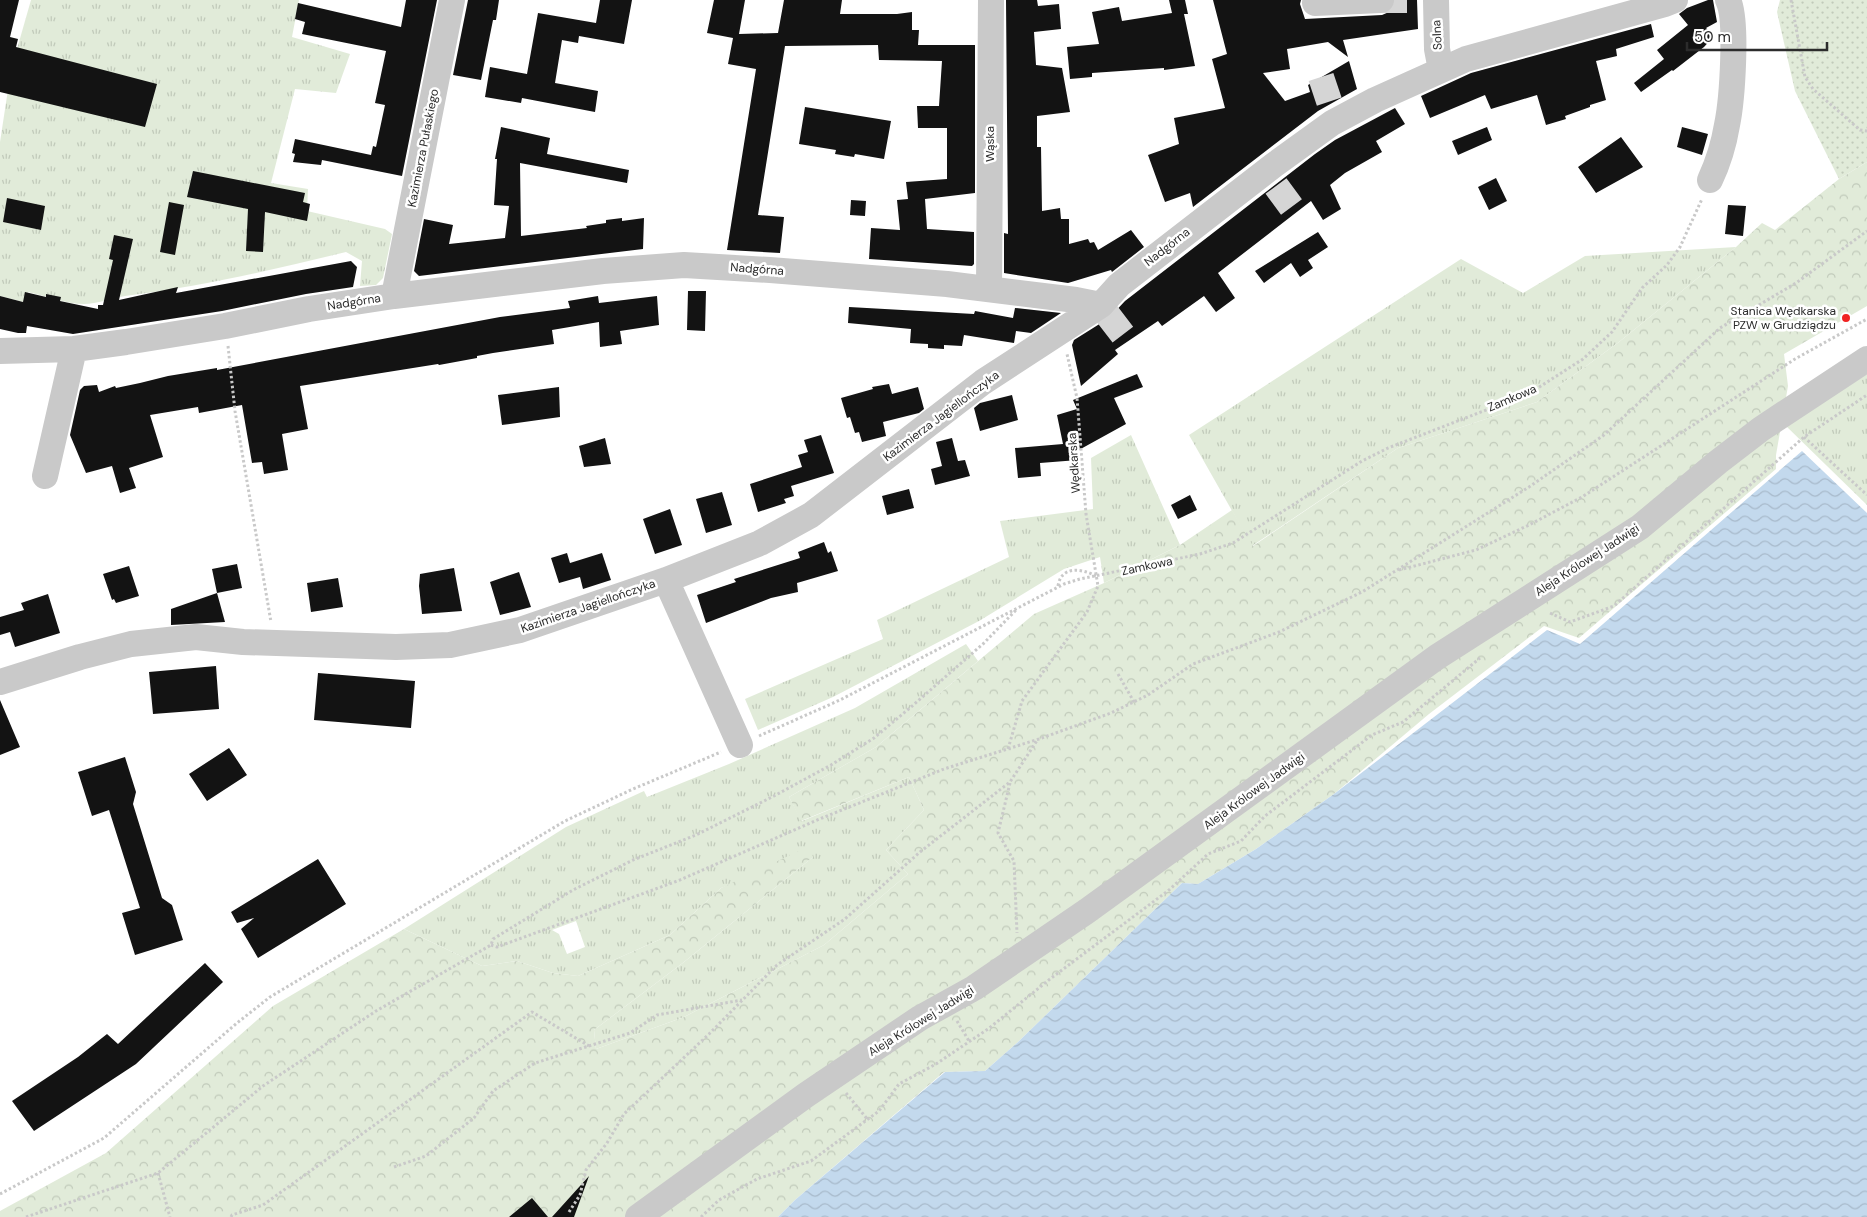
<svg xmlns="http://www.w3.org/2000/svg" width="1867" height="1217" viewBox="0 0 1867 1217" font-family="'DM Sans',sans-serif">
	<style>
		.grass { fill: url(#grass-tufts); fill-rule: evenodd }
		.forest { fill: url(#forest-crowns) }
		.park { fill: url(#park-dots) }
		.water { fill: url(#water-waves) }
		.building { fill: #131313 }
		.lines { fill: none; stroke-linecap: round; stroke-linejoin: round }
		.minor-tunnel { stroke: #d5d5d5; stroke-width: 26; stroke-dasharray: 26 13; stroke-linecap: butt }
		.path { stroke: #c9c9c9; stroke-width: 3; stroke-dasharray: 2.5 2.5; stroke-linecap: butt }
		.minor { stroke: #c9c9c9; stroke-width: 26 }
		.poi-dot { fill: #f02322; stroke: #fff; stroke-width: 2 }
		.labels { text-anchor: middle; stroke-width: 5; stroke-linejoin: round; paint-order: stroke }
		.street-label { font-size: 12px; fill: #2c2c2c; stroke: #fff }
		.poi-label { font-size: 12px; fill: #2c2c2c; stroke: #fff; text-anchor: end }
	</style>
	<defs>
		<pattern id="grass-tufts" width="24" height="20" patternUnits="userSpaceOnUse" patternTransform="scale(1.25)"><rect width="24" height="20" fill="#e1ebd9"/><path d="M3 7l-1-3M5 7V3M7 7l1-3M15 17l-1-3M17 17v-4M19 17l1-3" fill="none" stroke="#c1caba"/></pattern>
		<pattern id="forest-crowns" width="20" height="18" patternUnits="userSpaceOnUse" patternTransform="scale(1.25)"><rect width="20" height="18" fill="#e1ebd9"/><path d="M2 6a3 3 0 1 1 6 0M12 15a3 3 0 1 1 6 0" fill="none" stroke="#c1caba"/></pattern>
		<pattern id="park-dots" width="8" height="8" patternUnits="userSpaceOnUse" patternTransform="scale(1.25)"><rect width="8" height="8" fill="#e1ebd9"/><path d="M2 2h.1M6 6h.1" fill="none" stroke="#c1caba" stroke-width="1.8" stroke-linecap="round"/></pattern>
		<pattern id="water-waves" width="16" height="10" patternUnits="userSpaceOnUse" patternTransform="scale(1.25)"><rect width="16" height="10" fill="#c3d9ed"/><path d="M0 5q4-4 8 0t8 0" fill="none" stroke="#a8bacb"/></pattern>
	</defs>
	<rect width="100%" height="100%" fill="#fff"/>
	<path class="grass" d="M 31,0 L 299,0 L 292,37 L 350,54 L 336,93 L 295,89 L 271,183 L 308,189 L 307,211 L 385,229 L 392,234 L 383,278 L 376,285 L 360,286 L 362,261 L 346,252 C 272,270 200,287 125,296 C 112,298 97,304 84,304 C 66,304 46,296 28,292 L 27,303 L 0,296 L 0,142 L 11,70 Z
		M 1736,247 L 1619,342 L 1537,402 L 1398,448 L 1252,546 L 1189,435 L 1461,259 L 1523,293 L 1585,256 Z
		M 1867,374 L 1867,505 L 1786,426 Z
		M 1131,435 L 1180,545 L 1104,583 L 1100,557 L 1064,569 L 979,621 L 833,697 L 758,730 L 745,699 L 883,639 L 877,620 L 1009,557 L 1000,521 L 1093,509 L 1091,458 Z
		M 966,644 L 978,661 L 876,747 L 789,797 L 802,821 L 909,777 L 924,810 L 886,850 L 908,874 L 824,945 L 684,1017 L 596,1049 L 594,1030 L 684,962 L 813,857 L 721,888 L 670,935 L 578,976 L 553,973 L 517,961 L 482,966 L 404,929 L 566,827 L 644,791 L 647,797 L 729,764 L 855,708 ZM 576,921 L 585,947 L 567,954 L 559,934 L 552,930 Z"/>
	<path class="forest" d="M 1867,162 L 1867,306 L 1784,354 L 1788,386 L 1776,455 L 1776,469 L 1579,638 L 1544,626 L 1429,714 L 1334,794 L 1256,849 L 1198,884 L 1182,883 L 1018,1042 L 985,1071 L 944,1072 L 795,1200 L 778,1217 L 0,1217 L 0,1211 L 106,1153 L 273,1006 L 404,929 L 482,966 L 517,961 L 553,973 L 578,976 L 670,935 L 721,888 L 809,846 L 813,857 L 684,962 L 594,1030 L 596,1049 L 684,1017 L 824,945 L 908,874 L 886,850 L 924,810 L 909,777 L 801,821 L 789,797 L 876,747 L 1034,614 L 1104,583 L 1180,545 L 1232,510 L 1253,546 L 1398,448 L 1537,402 L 1619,342 L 1736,247 L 1762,223 L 1775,230 L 1839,179 Z"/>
	<path class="park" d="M 1780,0 L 1867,0 L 1867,162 L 1839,179 L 1795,91 L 1777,12 Z"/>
	<path class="water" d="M 1802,451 L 1867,513 L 1867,1217 L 778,1217 L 795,1200 L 945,1072 L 985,1071 L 1018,1042 L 1182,883 L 1198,884 L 1256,849 L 1334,794 L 1547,630 L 1580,644 Z"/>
	<path class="building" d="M 0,0 L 19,0 L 10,37 L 18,39 L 16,47 L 157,84 L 145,127 L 0,92 Z
		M 406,0 L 437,0 L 402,176 L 322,160 L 321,165 L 293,162 L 295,154 L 292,153 L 295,139 L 371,155 L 373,146 L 376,147 L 385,105 L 375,103 L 386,51 L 302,34 L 305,22 L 295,19 L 298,3 L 401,27 Z
		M 468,0 L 499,0 L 496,20 L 493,20 L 481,80 L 453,75 Z
		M 600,0 L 632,0 L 624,44 L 579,36 L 578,43 L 562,40 L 555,83 L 598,91 L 595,112 L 522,98 L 521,103 L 485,97 L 490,67 L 527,74 L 538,13 L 596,23 Z
		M 714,0 L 745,0 L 739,34 L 778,33 L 784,0 L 842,0 L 840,14 L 897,14 L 912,12 L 912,30 L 919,30 L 918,45 L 975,45 L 975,193 L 925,199 L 927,229 L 974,232 L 974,264 L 972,266 L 869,259 L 871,228 L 900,230 L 897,200 L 908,199 L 906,182 L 947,179 L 947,128 L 918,128 L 917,106 L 939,106 L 942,61 L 879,60 L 878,45 L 785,46 L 758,215 L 784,217 L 780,253 L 727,250 L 756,69 L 728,64 L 733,38 L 707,33 Z
		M 1006,0 L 1037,0 L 1038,6 L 1059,4 L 1061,29 L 1034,32 L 1036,65 L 1062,68 L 1070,112 L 1037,116 L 1037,147 L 1041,147 L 1042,211 L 1060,208 L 1061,219 L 1069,219 L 1069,244 L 1088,239 L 1090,243 L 1094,242 L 1098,250 L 1131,230 L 1144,247 L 1112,272 L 1111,270 L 1068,283 L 1004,273 L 1004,233 L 1008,234 Z
		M 1169,0 L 1185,0 L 1188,14 L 1184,14 L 1195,66 L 1164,70 L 1164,68 L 1092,73 L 1092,77 L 1070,79 L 1067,47 L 1099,44 L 1092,12 L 1119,7 L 1122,21 L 1172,13 Z
		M 1213,0 L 1301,0 L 1300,4 L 1305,19 L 1382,15 L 1389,12 L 1394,7 L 1396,0 L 1417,0 L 1418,29 L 1343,40 L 1348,57 L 1328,42 L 1287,49 L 1290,69 L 1263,73 L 1285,101 L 1310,92 L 1308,85 L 1349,61 L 1357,89 L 1318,111 L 1193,207 L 1190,193 L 1165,202 L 1148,155 L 1179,144 L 1174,118 L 1225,108 L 1212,59 L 1227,54 Z
		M 1708,0 L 1713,0 L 1717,22 L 1706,28 L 1714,36 L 1704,47 L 1673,71 L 1672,70 L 1641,92 L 1634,83 L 1664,59 L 1657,50 L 1688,25 L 1679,14 L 1687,8 Z
		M 1651,24 L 1654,37 L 1616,49 L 1617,56 L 1596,61 L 1606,100 L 1590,105 L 1590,107 L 1565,116 L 1566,119 L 1546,125 L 1537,95 L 1491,109 L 1485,95 L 1430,118 L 1421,96 L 1471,73 Z
		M 805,107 L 891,121 L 884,159 L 855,154 L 854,157 L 835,154 L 836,150 L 799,144 Z
		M 1395,108 L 1405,124 L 1376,141 L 1382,152 L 1345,173 L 1330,185 L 1341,209 L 1323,220 L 1311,201 L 1218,273 L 1235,298 L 1216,312 L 1204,296 L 1162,326 L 1158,321 L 1115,350 L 1118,354 L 1081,386 L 1072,345 L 1074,340 L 1109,318 L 1125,301 L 1315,154 L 1335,140 Z
		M 501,127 L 550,138 L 547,154 L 629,170 L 627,183 L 520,163 L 521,236 L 587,228 L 586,226 L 606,223 L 606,220 L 622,218 L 622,221 L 644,218 L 643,249 L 419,276 L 414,271 L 424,219 L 453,225 L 449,244 L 505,238 L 509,206 L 494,205 L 497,159 L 495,159 Z
		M 1487,127 L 1492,140 L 1458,155 L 1452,141 Z
		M 1682,127 L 1708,134 L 1702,155 L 1677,147 Z
		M 1621,137 L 1643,167 L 1596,193 L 1578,167 Z
		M 193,171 L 305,193 L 303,202 L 310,204 L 307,221 L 265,212 L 263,252 L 246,251 L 248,209 L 187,197 Z
		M 1496,178 L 1507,201 L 1489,210 L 1478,187 Z
		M 7,198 L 45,206 L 41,230 L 3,222 Z
		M 851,200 L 866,201 L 865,216 L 850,215 Z
		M 169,202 L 184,205 L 175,255 L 160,252 Z
		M 1728,205 L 1746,206 L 1743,236 L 1725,234 Z
		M 1318,232 L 1328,247 L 1308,260 L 1313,268 L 1300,277 L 1291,263 L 1264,283 L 1255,271 Z
		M 114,235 L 133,239 L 119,300 L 178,287 L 176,293 L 351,261 L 357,267 L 353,287 L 306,294 L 222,311 L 73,334 L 27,326 L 26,333 L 18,333 L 0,329 L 0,296 L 23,302 L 25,292 L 46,297 L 46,294 L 61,297 L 60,301 L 98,309 L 98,305 L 103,305 L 113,260 L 109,259 Z
		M 688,291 L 706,291 L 705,331 L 687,330 Z
		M 598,296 L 599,303 L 657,296 L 659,325 L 620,331 L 622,344 L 600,347 L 599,322 L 552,330 L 554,344 L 493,353 L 477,356 L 477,358 L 439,365 L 438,364 L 300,386 L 308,429 L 282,434 L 288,470 L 264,474 L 262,462 L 252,463 L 242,405 L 199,413 L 198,407 L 150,415 L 163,457 L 129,468 L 136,488 L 120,493 L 112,466 L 86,473 L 70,435 L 80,390 L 84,386 L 97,385 L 99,392 L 115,386 L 116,388 L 140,383 L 168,376 L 217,368 L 217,370 L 500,317 L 570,308 L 568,301 Z
		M 849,307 L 974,314 L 975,311 L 1013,318 L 1015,308 L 1061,313 L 1031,333 L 1016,331 L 1014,343 L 964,335 L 962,346 L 944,345 L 944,349 L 928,348 L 928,344 L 910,343 L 911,329 L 848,323 Z
		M 1137,374 L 1143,387 L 1114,398 L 1126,424 L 1077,451 L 1078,460 L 1040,463 L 1041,476 L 1018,478 L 1015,448 L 1063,444 L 1057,415 L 1077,409 L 1073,400 Z
		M 889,384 L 892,394 L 918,387 L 924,409 L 919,413 L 883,422 L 886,436 L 862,442 L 859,432 L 855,433 L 850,417 L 847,418 L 841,398 L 873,389 L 872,387 Z
		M 559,387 L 560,417 L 502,425 L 498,395 Z
		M 1012,395 L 1018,420 L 980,431 L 974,408 L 980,403 Z
		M 821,435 L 834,473 L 791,486 L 794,496 L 784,499 L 786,503 L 758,512 L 750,484 L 802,467 L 798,455 L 808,452 L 804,440 Z
		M 605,438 L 611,464 L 584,467 L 579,446 Z
		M 952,438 L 958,461 L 965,460 L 970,476 L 935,485 L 931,469 L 942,466 L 936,442 Z
		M 909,489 L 914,508 L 887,515 L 882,496 Z
		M 722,492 L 732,525 L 706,533 L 696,499 Z
		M 1190,495 L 1197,510 L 1178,519 L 1171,505 Z
		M 670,509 L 682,545 L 655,554 L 643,519 Z
		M 824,542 L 828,553 L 831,551 L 838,571 L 797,583 L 798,592 L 771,598 L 706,623 L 697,595 L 736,582 L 734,579 L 800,558 L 798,552 Z
		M 567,553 L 570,563 L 602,553 L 611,580 L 583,589 L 580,577 L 559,583 L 551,558 Z
		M 237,564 L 242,588 L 217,593 L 212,569 Z
		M 129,566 L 139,596 L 116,603 L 114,599 L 112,600 L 103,574 Z
		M 454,568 L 462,611 L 422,614 L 419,586 L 420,574 Z
		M 519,572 L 531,607 L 500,615 L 490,582 Z
		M 338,578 L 343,607 L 311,612 L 307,583 Z
		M 217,593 L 225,622 L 171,625 L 171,609 Z
		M 48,594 L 60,633 L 15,647 L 10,632 L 0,635 L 0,617 L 24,610 L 21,603 Z
		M 216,666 L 219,709 L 153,714 L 149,672 Z
		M 318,673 L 415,681 L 411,728 L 314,720 Z
		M 0,700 L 20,747 L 0,755 Z
		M 229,748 L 247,775 L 207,801 L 189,774 Z
		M 125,757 L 136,792 L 133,804 L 162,898 L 172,905 L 183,940 L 135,955 L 122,913 L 140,908 L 109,810 L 92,816 L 78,772 Z
		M 318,859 L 346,904 L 258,958 L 241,929 L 254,918 L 237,923 L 231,912 Z
		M 205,963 L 223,982 L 136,1064 L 34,1131 L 12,1101 L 78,1057 L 107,1034 L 118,1044 Z
		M 589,1176 L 574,1217 L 552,1217 Z
		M 532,1198 L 548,1217 L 509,1217 Z"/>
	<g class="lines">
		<path class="minor-tunnel" d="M 1381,0 L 1407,0
			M 1321,77 L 1330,104
			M 1276,186 L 1296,213
			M 1107,314 L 1127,340"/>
		<path class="path" d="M 1791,0 L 1805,77 L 1813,89 L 1860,130 L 1867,131
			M 228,346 L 235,411 L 271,622
			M 1804,437 L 1867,495
			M 1399,570 L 1476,550 L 1529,525 L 1582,497 L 1795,359 L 1867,319
			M 1058,586 C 1061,566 1081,568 1096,576
			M 1550,613 L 1570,622 L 1614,606 L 1804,437 L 1867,395
			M 1118,674 L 1134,702
			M 759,736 L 840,700 L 1064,584 L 1080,579 L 1200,554 L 1233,543 L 1362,461 L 1388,448 L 1530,393 L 1583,359 L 1612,332 L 1642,288 L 1667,265 L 1680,247 L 1702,199
			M 1008,749 L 1022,701 L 1087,612 L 1098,586 L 1086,514 L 1077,398 L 1067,354
			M 1010,783 L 998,833 L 1014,861 L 1017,933
			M 491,945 L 497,947 L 680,880 L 822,818 L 944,769 L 1039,739 L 1111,713 L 1148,695 L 1193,664 L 1279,632 L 1362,592 L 1529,487 L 1604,435 L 1720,328 L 1796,283 L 1867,231
			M 957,1021 L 969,1041
			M 846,1093 L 868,1120
			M 394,1167 L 426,1156 L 474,1118 L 493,1091 L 535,1063 L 630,1033 L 657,1015 L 742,1000
			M 158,1173 L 170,1217
			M 0,1194 L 104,1138 L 237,1023 L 270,997 L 565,821 L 633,789 L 721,752
			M 569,1212 L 580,1195 L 586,1170 L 607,1143 L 624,1114 L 709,1034 L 777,965 L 845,919 L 920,852 L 1010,782 L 1038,739
			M 26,1217 L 158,1173 L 263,1086 L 376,1011 L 491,945 L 493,939 L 573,890 L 633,860 L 696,835 L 774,796 L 831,765 L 874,738 L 911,707 L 984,643 L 1017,609
			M 231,1217 L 232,1215 L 263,1205 L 532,1012 L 589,1046
			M 701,1217 L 719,1200 L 757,1179 L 811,1161 L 879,1111 L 899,1084 L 936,1064 L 988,1029 L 1050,979 L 1169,890 L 1208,854 L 1241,841 L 1265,816 L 1372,735 L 1403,722 L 1480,658"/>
		<path class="minor" d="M 1436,0 L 1437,49 L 1441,70
			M 1315,3 L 1381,0
			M 1710,180 C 1718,163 1724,143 1727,125 C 1732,101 1738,20 1728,0
			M 989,288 L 991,0
			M 394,296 L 452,0
			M 0,351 L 74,349 L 126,342 L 225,326 L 309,309 L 394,296 L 603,271 L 684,265 L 770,270 L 947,284 L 1076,300 L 1101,305
			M 45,476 L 74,349
			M 666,580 L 740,745
			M 0,682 L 80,657 L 131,644 L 196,637 L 243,642 L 396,647 L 450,645 L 520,630 L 666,580 L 760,543 L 811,515 L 983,382 L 1101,305 L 1119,285 L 1274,165 L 1332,123 L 1375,100 L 1466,59 L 1665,4 L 1675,0
			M 638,1217 L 806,1095 L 920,1018 L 974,988 L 1087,911 L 1437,657 L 1640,527 L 1718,462 L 1761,429 L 1867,359"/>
	</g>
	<circle class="poi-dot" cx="1846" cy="318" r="5"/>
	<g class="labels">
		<g class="street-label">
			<text transform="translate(1437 35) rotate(-93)" y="4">Solna</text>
			<text transform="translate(990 144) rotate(-90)" y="4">Wąska</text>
			<text transform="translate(423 148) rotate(-79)" y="4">Kazimierza Pułaskiego</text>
			<text transform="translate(1167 247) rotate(-38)" y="4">Nadgórna</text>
			<text transform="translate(757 269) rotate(4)" y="4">Nadgórna</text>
			<text transform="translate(354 302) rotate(-9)" y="4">Nadgórna</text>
			<text transform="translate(1512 398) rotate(-23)" y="4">Zamkowa</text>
			<text transform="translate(941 416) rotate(-37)" y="4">Kazimierza Jagiellończyka</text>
			<text transform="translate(1074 463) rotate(-94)" y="4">Wędkarska</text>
			<text transform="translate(1587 560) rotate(-33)" y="4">Aleja Królowej Jadwigi</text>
			<text transform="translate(1147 566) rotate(-12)" y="4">Zamkowa</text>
			<text transform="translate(588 606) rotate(-19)" y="4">Kazimierza Jagiellończyka</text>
			<text transform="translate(1254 791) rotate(-36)" y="4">Aleja Królowej Jadwigi</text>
			<text transform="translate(921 1021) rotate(-32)" y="4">Aleja Królowej Jadwigi</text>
		</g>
		<g class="poi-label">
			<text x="1836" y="315">Stanica Wędkarska<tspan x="1836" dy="14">PZW w Grudziądzu</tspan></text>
		</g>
	</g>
	<path d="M1687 42v8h140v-8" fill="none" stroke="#2c2c2c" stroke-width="2.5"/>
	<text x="1694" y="42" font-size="15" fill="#2c2c2c" stroke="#ffffff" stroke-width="4" paint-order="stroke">50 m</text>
</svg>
